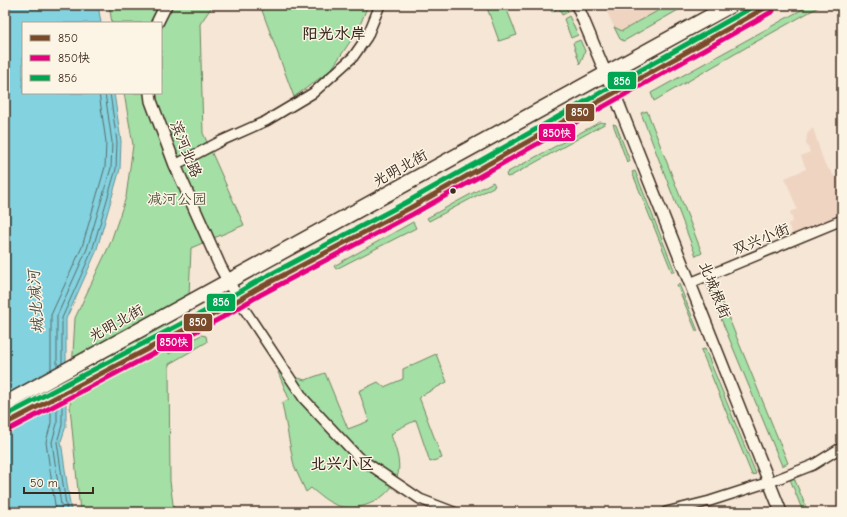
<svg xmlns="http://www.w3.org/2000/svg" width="847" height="517" viewBox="0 0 847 517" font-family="'Comic Neue','LXGW WenKai TC',sans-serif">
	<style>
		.built { fill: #efd4c2 }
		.green { fill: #a4dfa5; stroke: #708462 }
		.water { fill: #83d2df; stroke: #668f92 }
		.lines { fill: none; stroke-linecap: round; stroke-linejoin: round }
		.shore { stroke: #586d6b; stroke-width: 1 }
		.minor-casing { stroke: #3b2a1e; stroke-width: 12 }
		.tertiary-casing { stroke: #3b2a1e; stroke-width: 14 }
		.primary-casing { stroke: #3b2a1e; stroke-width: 17 }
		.minor { stroke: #fcf5e5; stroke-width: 9 }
		.tertiary { stroke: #fcf5e5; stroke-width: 11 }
		.primary { stroke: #fcf5e5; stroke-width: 14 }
		.bus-1-casing { stroke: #fcf5e5; stroke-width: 8 }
		.bus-2-casing { stroke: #fcf5e5; stroke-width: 8 }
		.bus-3-casing { stroke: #fcf5e5; stroke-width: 8 }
		.bus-1 { stroke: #7a4b2a; stroke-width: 5 }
		.bus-2 { stroke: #e5007d; stroke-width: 5 }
		.bus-3 { stroke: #00a651; stroke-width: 5 }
		.bus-dot { fill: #3b2a1e; stroke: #fcf5e5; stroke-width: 1.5 }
		.labels { text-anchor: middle; stroke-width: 3; stroke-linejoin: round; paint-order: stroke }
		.street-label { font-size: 15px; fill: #3b2a1e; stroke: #fcf5e5 }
		.park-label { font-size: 15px; fill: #555740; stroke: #fcf5e5 }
		.neighbourhood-label { font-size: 16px; font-weight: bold; fill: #3b2a1e; stroke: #fcf5e5 }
		.water-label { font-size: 16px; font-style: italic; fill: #4d544e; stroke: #fcf5e5 }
		.line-badge { stroke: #fcf5e5; stroke-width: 1.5 }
		.badge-label { font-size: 11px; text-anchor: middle; font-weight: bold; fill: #fff }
	</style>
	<rect width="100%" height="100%" fill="#f6e6d5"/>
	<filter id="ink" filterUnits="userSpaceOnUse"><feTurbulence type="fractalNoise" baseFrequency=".025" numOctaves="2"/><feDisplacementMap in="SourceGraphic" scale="8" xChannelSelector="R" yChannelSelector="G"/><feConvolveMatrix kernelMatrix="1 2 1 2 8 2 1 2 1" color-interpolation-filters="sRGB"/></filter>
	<g filter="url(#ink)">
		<path class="built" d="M 604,5 L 668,5 L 622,31 L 614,27 Z
			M 813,128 L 824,163 L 835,177 L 842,174 L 842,214 L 793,235 L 788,224 L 793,221 L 790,212 L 797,209 L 785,178 L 806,169 L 801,156 L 810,152 L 806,143 L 807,134 Z"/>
		<path class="green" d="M 109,5 L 213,5 L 200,24 L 203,133 L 244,225 L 191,248 L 189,296 L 165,310 L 169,354 L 201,335 L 206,336 L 207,342 L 169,364 L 170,481 L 174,512 L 80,512 L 70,407 L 75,318 L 110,244 L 126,197 L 133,145 L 124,93 L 161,93 L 161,23 L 112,23 Z
			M 260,5 L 368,5 L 358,30 L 331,70 L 294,97 Z
			M 486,5 L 505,5 L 517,35 L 499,41 Z
			M 549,5 L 565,5 L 568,12 L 562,15 L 559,8 L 552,12 Z
			M 668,5 L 687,5 L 624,41 L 620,39 L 614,27 L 622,31 Z
			M 810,5 L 822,5 L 752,44 L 654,101 L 651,93 Z
			M 569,16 L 578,35 L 571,38 L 564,19 Z
			M 580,40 L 585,51 L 580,64 L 573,43 Z
			M 647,111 L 702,253 L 696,256 L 641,113 Z
			M 600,122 L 606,123 L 511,176 L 507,177 L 506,174 L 508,172 Z
			M 613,124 L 616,125 L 630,161 L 627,162 Z
			M 635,171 L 675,272 L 672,272 L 632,172 Z
			M 493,182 L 495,186 L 429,221 L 427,218 Z
			M 413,222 L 416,228 L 336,269 L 334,266 Z
			M 714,282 L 788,463 L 782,466 L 707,285 Z
			M 679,284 L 698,331 L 696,331 L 677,285 Z
			M 705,349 L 756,474 L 752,475 L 701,350 Z
			M 436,354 L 447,382 L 419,397 L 442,458 L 430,462 L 416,420 L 396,430 L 391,435 C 395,447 401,461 398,474 C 392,497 362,513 339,506 C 329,503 319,495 311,488 L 306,492 L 294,466 L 282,403 L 289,399 L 278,372 L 305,380 L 325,373 L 348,429 L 369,421 L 359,391 L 378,382 L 384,387 L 403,379 L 403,369 Z
			M 794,478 L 808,512 L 803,512 L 790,479 Z"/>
		<path class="water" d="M 5,5 L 98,5 L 101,23 L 23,23 L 23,93 L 114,93 L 121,141 L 120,169 L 96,252 L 66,319 L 66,426 L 61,441 L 71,512 L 5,512 Z"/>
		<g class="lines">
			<path class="shore" d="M 62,364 L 62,318 L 92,251 L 116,169 L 117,142 L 110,93
				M 57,366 L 57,316 L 87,249 L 111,168 L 112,142 L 105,93
				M 51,370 L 51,315 L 82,247 L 105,167 L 106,142 L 99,93
				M 62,403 L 62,425 L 57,442 L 67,512
				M 57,406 L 57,424 L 52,442 L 62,512
				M 51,409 L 51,423 L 46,442 L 56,512"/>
			<g class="minor-casing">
				<path id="minor" d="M 175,165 L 221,141 L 266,121 L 313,93 L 353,57 L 367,37 L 380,5
					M 690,283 L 842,220
					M 239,301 L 304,399 L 358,457 L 420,499 L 454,512
					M 666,512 L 710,501 L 775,480 L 813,465 L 842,447"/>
			</g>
			<g class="tertiary-casing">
				<path id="tertiary" d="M 577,5 L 619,105 L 781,512
					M 157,23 L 166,5
					M 150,93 L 151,101 L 175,165 L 220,266 L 239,301"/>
			</g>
			<g class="primary-casing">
				<path id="primary" d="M 5,404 L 731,5
					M 5,424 L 220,311 L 257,289 L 410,208 L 770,5"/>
			</g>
			<use href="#minor" class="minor"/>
			<use href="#tertiary" class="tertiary"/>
			<use href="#primary" class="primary"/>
			<g class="bus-1-casing">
				<path id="bus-1" d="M 5,424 L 220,311 L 257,289 L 410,208 L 770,5"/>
			</g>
			<g class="bus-2-casing">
				<path id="bus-2" d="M 8,430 L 223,317 L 260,295 L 413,214 L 773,11"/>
			</g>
			<g class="bus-3-casing">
				<path id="bus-3" d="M 5,416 L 217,305 L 254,283 L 407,202 L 756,5"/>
			</g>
			<use href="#bus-1" class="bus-1"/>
			<use href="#bus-2" class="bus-2"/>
			<use href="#bus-3" class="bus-3"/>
		</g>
	</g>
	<circle class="bus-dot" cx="453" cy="191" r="3.5"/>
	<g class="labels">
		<g class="street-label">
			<text transform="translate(186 149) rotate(68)" y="5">滨河北路</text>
			<text transform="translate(400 168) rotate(-29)" y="5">光明北街</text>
			<text transform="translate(761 239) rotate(-22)" y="5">双兴小街</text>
			<text transform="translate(715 290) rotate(68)" y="5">北城根街</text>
			<text transform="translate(116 323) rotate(-29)" y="5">光明北街</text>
		</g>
		<g class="park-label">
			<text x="177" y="204">减河公园</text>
		</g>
		<g class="neighbourhood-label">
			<text x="334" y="39">阳光水岸</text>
			<text x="342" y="469">北兴小区</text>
		</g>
		<g class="water-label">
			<text transform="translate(35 302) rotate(-94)" y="6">城北减河</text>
		</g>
	</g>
	<g class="line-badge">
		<rect x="607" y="71" width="30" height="19" rx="4" fill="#00a651"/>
		<rect x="565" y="103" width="30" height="19" rx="4" fill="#7a4b2a"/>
		<rect x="538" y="123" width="38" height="19" rx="4" fill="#e5007d"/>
		<rect x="206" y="293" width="30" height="19" rx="4" fill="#00a651"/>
		<rect x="183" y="313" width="30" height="19" rx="4" fill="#7a4b2a"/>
		<rect x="156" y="333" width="37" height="19" rx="4" fill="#e5007d"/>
	</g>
	<g class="badge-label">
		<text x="622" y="85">856</text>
		<text x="580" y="116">850</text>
		<text x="557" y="137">850快</text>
		<text x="221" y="306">856</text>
		<text x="198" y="326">850</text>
		<text x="174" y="346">850快</text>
	</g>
	<rect width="847" height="517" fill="none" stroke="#fcf5e5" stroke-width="20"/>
	<rect x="10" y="10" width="827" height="497" fill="none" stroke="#3b2a1e" stroke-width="1.5" filter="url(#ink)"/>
	<rect x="22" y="22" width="140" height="72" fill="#fcf5e5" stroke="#afa495"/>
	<rect x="30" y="35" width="20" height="6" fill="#7a4b2a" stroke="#afa495"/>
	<text x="58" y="42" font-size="12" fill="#3b2a1e">850</text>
	<rect x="30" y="55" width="20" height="6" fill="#e5007d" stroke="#afa495"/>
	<text x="58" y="62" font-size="12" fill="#3b2a1e">850快</text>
	<rect x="30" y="75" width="20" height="6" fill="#00a651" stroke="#afa495"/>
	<text x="58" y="82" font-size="12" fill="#3b2a1e">856</text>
	<path d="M24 487v6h69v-6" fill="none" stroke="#3b2a1e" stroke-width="2"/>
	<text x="30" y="487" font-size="12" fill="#3b2a1e" stroke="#fcf5e5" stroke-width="3" paint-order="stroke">50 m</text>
</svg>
